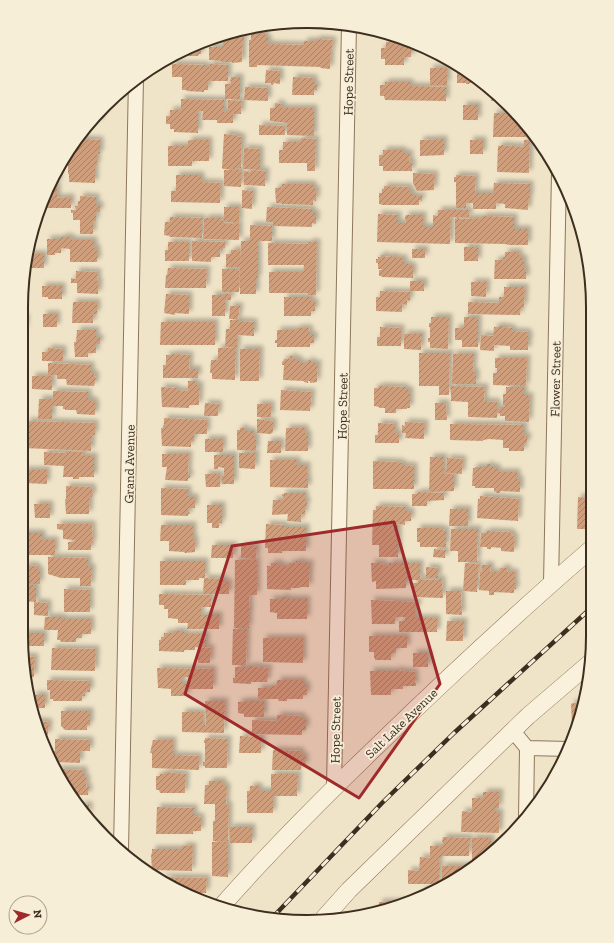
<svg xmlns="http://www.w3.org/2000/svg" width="614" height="943" viewBox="0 0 614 943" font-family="'Zilla Slab',serif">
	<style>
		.building { fill: url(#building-hatch); filter: url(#shadow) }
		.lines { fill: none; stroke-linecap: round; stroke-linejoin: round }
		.minor-casing { stroke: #8d765c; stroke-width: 16 }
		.tertiary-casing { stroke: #8d765c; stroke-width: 18 }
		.minor { stroke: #faf1dc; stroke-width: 14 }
		.tertiary { stroke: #faf1dc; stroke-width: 17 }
		.rail-casing { stroke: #3d2e20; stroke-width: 4.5 }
		.rail { stroke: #f7eed8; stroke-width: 3; stroke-dasharray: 9; stroke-linecap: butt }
		.marked { fill: #9e2a2b; fill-opacity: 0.2; stroke: #9e2a2b; stroke-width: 3; stroke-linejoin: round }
		.labels { text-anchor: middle; stroke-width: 3.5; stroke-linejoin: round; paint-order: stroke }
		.street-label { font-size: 13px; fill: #3d2e20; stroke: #f7eed8 }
		.rim { fill: none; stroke: #3d2e20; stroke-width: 2 }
	</style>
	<defs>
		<pattern id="building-hatch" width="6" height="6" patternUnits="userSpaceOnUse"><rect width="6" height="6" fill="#cf9f7d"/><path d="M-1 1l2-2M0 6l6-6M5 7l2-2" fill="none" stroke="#a98266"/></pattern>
		<filter id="shadow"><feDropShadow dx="3.5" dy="-3.5" stdDeviation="2" flood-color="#0004"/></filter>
	</defs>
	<rect width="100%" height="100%" fill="#f0e4c8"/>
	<path class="building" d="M 288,22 L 307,22 L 307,29 L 258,28 L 258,27 Z
		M 310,22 L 332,23 L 332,30 L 310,29 Z
		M 243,29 L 243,33 L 245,33 L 244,39 L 243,39 L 242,62 L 232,63 L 232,62 L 222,62 L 222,61 L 209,60 L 209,47 L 223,47 L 223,34 L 233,31 Z
		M 251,30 L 265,31 L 265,38 L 268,38 L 268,44 L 304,45 L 304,41 L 316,41 L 316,39 L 333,40 L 332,50 L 331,50 L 330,69 L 320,68 L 321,67 L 257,65 L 257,67 L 249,67 L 249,40 L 251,40 Z
		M 222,35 L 222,43 L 202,43 Z
		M 386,42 L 404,43 L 404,45 L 412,45 L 411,57 L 404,57 L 404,65 L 385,65 L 385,59 L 381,59 L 381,48 L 386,48 Z
		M 199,44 L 199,50 L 201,51 L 201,54 L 199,54 L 198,56 L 178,56 L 178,52 L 180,51 Z
		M 172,64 L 205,65 L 205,67 L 210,67 L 210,64 L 228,65 L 228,81 L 208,81 L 208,90 L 204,90 L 204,92 L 186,91 L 187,90 L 182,90 L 182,77 L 172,77 Z
		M 430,68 L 447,68 L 447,85 L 430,85 Z
		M 457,69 L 464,69 L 483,83 L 469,83 L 469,84 L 466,84 L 466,83 L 457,83 Z
		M 266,70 L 280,71 L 280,84 L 274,83 L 273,85 L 271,85 L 271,83 L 265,83 Z
		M 231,77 L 240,77 L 240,99 L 225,99 L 225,84 L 231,84 L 231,81 L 230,81 Z
		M 293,77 L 314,78 L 314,85 L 317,85 L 317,90 L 314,90 L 314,95 L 292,95 Z
		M 385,82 L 410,82 L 410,86 L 446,87 L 446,101 L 385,100 L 384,96 L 380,96 L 380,85 L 385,85 Z
		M 245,87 L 268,88 L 268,101 L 244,100 Z
		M 491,89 L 495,92 L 504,101 L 491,101 Z
		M 181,99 L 224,100 L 224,112 L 228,112 L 228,100 L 242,101 L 241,114 L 233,114 L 233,123 L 217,123 L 217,120 L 202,120 L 203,111 L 198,111 L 198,133 L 174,132 L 174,129 L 170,129 L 170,124 L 166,124 L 166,116 L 170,116 L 170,110 L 181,110 Z
		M 275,103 L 282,104 L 282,108 L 314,108 L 314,136 L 287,135 L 287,123 L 270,121 L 270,108 L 275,108 Z
		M 463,105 L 478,105 L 478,120 L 463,120 Z
		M 100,111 L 100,122 L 90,121 Z
		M 511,112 L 514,112 L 514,114 L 516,114 L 530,128 L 529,137 L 493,137 L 494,113 L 511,113 Z
		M 259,125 L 285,126 L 285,135 L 259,135 Z
		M 224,134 L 236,135 L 236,136 L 242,137 L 241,168 L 235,168 L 235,169 L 223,169 L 222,168 Z
		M 301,138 L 316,139 L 315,171 L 307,171 L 307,163 L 279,163 L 279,150 L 283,150 L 283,142 L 301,142 Z
		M 82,139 L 100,140 L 100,154 L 97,154 L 97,165 L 95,165 L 95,183 L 69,182 L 69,174 L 68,174 L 68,159 L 70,159 L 70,154 L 78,140 L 82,140 Z
		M 444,139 L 444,155 L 420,156 L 420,140 Z
		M 191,140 L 209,140 L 209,161 L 192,161 L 192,166 L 168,166 L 168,146 L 188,146 L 188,141 Z
		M 470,140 L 483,140 L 483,154 L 470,154 Z
		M 524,140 L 530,140 L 529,173 L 497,172 L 498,146 L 501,146 L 501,145 L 524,147 Z
		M 244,148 L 260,149 L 260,170 L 243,169 Z
		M 383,150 L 403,150 L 403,153 L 410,153 L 409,161 L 412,162 L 412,171 L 383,171 L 383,166 L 379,166 L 379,155 L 383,155 Z
		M 224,170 L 241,170 L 241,187 L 224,186 Z
		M 251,170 L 266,171 L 265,186 L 244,185 L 244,171 L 251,172 Z
		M 59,172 L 58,183 L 52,183 Z
		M 413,173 L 435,174 L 434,190 L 417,191 L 413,183 Z
		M 176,175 L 201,175 L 201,182 L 221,183 L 220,203 L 171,202 L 171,191 L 176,191 Z
		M 456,175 L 476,176 L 475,193 L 493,193 L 494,183 L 530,184 L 530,197 L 529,197 L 528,210 L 505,208 L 505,204 L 496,203 L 496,209 L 473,209 L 473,203 L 466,203 L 466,208 L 456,208 L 456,182 L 454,182 L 454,177 L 456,177 Z
		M 282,184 L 313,184 L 313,189 L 317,189 L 316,201 L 313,200 L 313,205 L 282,204 L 282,203 L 276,203 L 275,188 L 282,187 Z
		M 50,185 L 57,185 L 57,198 L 71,197 L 71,208 L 40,208 L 43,197 Z
		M 384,186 L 409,187 L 409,191 L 412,191 L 412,196 L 422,196 L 422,201 L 419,200 L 419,205 L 383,205 L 379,204 L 379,193 L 382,193 L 382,189 L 384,189 Z
		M 242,190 L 253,191 L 252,209 L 242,208 Z
		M 80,196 L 96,197 L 96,205 L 100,205 L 100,212 L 96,212 L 96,221 L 93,221 L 93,234 L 80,234 L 80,220 L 73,220 L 73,213 L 71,213 L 71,210 L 76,210 L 75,206 L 78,206 L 78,201 L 80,201 Z
		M 224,207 L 239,207 L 239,223 L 224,222 Z
		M 267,207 L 312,209 L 312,213 L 316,213 L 316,224 L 312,223 L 312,227 L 273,226 L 273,222 L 266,222 Z
		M 438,210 L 469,210 L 469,217 L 460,217 L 459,219 L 483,218 L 483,216 L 514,217 L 514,229 L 528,229 L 528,245 L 509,245 L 505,244 L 455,243 L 455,218 L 457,219 L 456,217 L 450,217 L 451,219 L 450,244 L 377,242 L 378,214 L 398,215 L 398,223 L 406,223 L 405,217 L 406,215 L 423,215 L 423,227 L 433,227 L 433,215 L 438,216 Z
		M 170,217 L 202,218 L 202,238 L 169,237 L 170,236 L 164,235 L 165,222 L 170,222 Z
		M 206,218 L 220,218 L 220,219 L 223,220 L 223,224 L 239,224 L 239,240 L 203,239 L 204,219 L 206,219 Z
		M 250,225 L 272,226 L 272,241 L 250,241 Z
		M 61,237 L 71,237 L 71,240 L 94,240 L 94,248 L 97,248 L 97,255 L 98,255 L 97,262 L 70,262 L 70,249 L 61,248 L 61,253 L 55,253 L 55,255 L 47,255 L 47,239 L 61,239 Z
		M 192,241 L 225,242 L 225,248 L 223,248 L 223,250 L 220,250 L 220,257 L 211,257 L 211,262 L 192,261 Z
		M 241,241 L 257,241 L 257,246 L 258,246 L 258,278 L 256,278 L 256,294 L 240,294 L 240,267 L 226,267 L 226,254 L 231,254 L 231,250 L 240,250 L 240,262 Z
		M 168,242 L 189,242 L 189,261 L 165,261 L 165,250 L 168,250 Z
		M 309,242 L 317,242 L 316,295 L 308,295 L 308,293 L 269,293 L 269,272 L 303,272 L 304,265 L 268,265 L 268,243 L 309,244 Z
		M 464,247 L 478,247 L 478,261 L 464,261 Z
		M 412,249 L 425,249 L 425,258 L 412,258 Z
		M 505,252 L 519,252 L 519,258 L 524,258 L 524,268 L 526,269 L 526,279 L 494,279 L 495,260 L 503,260 L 503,257 L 505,257 Z
		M 29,254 L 44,254 L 44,268 L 29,268 Z
		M 381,255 L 385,255 L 385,257 L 395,256 L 395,258 L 404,258 L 404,266 L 405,266 L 405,264 L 409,264 L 409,266 L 413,266 L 413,278 L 381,277 L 382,276 L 379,276 L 379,270 L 381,270 L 382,269 L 378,269 L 378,263 L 376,263 L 376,259 L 378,259 L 378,257 L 381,257 Z
		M 168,268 L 207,269 L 206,288 L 165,288 L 166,275 L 167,275 Z
		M 222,269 L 239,269 L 239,292 L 222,292 Z
		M 76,271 L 98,272 L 97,281 L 99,281 L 98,294 L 77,293 L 77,283 L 71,283 L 71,278 L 76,279 Z
		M 410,281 L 424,281 L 424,291 L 410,291 Z
		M 471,282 L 487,282 L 486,297 L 471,296 Z
		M 42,286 L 62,286 L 62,299 L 48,299 L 48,297 L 42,297 Z
		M 504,287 L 525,287 L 524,307 L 521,307 L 520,315 L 468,314 L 468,302 L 499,303 L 499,297 L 504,297 Z
		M 380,291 L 410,292 L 410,301 L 407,300 L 407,305 L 402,304 L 402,312 L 376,311 L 376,297 L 380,297 Z
		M 589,291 L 592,291 L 592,311 L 588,311 Z
		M 166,294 L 189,295 L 189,314 L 175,313 L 175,315 L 164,313 Z
		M 225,294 L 231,294 L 231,300 L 225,300 L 225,316 L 212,316 L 212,295 L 225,295 Z
		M 284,297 L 311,297 L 311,302 L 315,302 L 315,311 L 311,311 L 311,316 L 284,316 Z
		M 73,302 L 97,302 L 97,314 L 93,314 L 93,323 L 72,323 Z
		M 230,306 L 240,306 L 238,319 L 229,319 Z
		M 43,314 L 57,314 L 57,327 L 43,327 Z
		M 23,317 L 26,317 L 25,330 L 23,330 Z
		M 431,317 L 449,317 L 448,349 L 430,348 L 430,342 L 428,342 L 428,338 L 430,338 L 430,327 L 429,327 L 429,323 L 431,323 Z
		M 464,317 L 478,317 L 478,347 L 462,347 L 462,340 L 455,340 L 455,328 L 464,328 Z
		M 230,320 L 238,320 L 238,321 L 254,322 L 254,336 L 237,335 L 237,348 L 225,347 L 226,329 L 230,329 Z
		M 161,322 L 215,322 L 215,345 L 160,345 Z
		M 499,326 L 503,326 L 503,327 L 512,328 L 512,331 L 528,332 L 528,337 L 530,337 L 530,340 L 528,340 L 528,350 L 510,350 L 510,346 L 494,345 L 494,351 L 480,350 L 481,335 L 493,336 L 494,327 L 499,327 Z
		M 588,326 L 592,326 L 592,347 L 588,346 Z
		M 380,327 L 401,328 L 401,346 L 377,346 L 377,337 L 380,337 Z
		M 297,328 L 309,328 L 310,335 L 314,335 L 314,343 L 310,343 L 310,347 L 277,347 L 277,343 L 275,343 L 275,340 L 277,340 L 277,330 L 297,330 Z
		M 77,330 L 96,330 L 96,338 L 100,338 L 100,344 L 96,344 L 96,353 L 88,353 L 88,357 L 75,357 L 74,342 L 76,342 Z
		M 404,334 L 422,334 L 421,350 L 404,349 Z
		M 48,348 L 63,349 L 63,361 L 42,361 L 42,352 L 48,352 Z
		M 218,348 L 236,348 L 235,380 L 212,379 L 212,373 L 210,373 L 211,360 L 218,360 Z
		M 240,349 L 260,349 L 259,381 L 240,381 Z
		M 419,353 L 450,353 L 449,395 L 439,395 L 439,386 L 419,386 Z
		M 173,354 L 190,355 L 189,369 L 198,369 L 198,378 L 163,378 L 163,365 L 166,365 L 166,355 L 173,355 Z
		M 453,354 L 474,354 L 473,372 L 476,372 L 476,384 L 452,384 Z
		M 290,356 L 293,356 L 293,359 L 299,359 L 299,363 L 308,363 L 308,360 L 311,360 L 311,363 L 318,363 L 317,382 L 310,383 L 310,381 L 308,381 L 308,383 L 304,382 L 304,381 L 283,380 L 284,365 L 282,365 L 282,361 L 283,362 L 284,359 L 290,359 Z
		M 587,356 L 592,356 L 592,374 L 587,374 Z
		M 495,358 L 527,358 L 526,386 L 493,385 L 493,373 L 497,373 L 497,368 L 495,368 Z
		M 48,363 L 91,365 L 91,373 L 94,373 L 96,379 L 94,386 L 67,385 L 66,379 L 57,379 L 57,375 L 48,375 Z
		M 32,376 L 52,376 L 52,390 L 32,389 Z
		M 188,381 L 195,381 L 195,385 L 200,385 L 199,405 L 189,405 L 189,408 L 162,407 L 161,387 L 176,388 L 176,390 L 188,391 Z
		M 379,386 L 405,387 L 405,390 L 410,390 L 410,408 L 407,408 L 407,409 L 396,409 L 396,413 L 385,413 L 385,408 L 379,408 L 379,407 L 374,406 L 374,388 L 379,388 Z
		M 451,386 L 485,387 L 484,401 L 497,402 L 497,409 L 500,409 L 500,407 L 505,407 L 505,405 L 503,405 L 503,394 L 506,394 L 506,387 L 524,387 L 524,396 L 530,396 L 529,422 L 505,421 L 505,416 L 500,416 L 500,413 L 497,413 L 497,418 L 468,417 L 468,402 L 451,401 Z
		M 281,390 L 312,392 L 310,411 L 280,410 Z
		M 53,391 L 88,392 L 88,399 L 91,399 L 91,401 L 95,401 L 95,405 L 96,405 L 95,415 L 77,414 L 76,410 L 65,410 L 65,409 L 63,409 L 63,406 L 52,406 L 52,419 L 38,419 L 39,399 L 53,399 Z
		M 586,391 L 592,391 L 592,411 L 586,411 Z
		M 205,403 L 219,404 L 218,416 L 204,416 Z
		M 435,403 L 446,403 L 447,420 L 435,420 Z
		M 257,404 L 271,404 L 271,417 L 257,417 Z
		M 590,416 L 592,416 L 592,438 L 590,438 L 590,430 L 585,430 L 585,420 L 590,420 Z
		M 164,418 L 207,420 L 207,434 L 194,434 L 194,441 L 191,441 L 191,447 L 162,446 L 161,428 L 163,428 L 163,425 L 164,425 Z
		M 257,419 L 273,421 L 273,432 L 271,434 L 257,433 Z
		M 27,421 L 95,423 L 95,435 L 92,435 L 91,451 L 24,448 L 24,435 L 26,435 Z
		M 405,422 L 425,423 L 424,439 L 405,438 L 406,433 L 402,433 L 402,425 L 405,426 Z
		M 378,423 L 395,424 L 395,433 L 399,433 L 399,443 L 375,443 L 375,435 L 378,435 Z
		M 450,424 L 524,425 L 524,436 L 528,436 L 527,443 L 524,443 L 524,451 L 509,451 L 509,448 L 503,448 L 503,440 L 489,439 L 483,440 L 483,441 L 450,440 Z
		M 240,428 L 245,428 L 245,431 L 253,431 L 253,436 L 256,436 L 256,451 L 237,450 L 237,430 L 240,430 Z
		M 286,428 L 305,428 L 305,434 L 308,434 L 308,451 L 285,451 Z
		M 205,439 L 223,439 L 223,452 L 205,452 Z
		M 268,441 L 281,441 L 281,453 L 267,453 Z
		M 589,450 L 592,450 L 592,469 L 590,469 L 590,464 L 586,464 L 586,455 L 589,455 Z
		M 66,451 L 83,452 L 82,456 L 94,456 L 94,477 L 79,477 L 79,479 L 73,479 L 73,477 L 63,477 L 64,466 L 44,465 L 44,452 L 66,453 Z
		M 239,453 L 256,453 L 255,469 L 239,468 Z
		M 162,454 L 189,454 L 188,474 L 190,474 L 190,478 L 188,478 L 188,481 L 165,480 L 167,467 L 162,467 Z
		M 214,455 L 234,455 L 234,484 L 222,484 L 222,476 L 224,475 L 224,468 L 218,467 L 218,469 L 214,469 Z
		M 430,457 L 444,457 L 444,474 L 454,474 L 454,491 L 429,492 Z
		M 447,458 L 463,459 L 462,474 L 446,473 Z
		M 270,460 L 297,460 L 297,465 L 307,465 L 307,479 L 308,479 L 308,488 L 270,487 Z
		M 373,461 L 397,462 L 402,463 L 402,465 L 414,466 L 414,489 L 373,489 Z
		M 487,464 L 490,464 L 490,467 L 497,467 L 497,472 L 517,472 L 517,479 L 520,479 L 520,492 L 500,491 L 500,493 L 497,493 L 494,491 L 494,488 L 475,488 L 475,486 L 472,486 L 473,468 L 475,468 L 475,467 L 487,467 Z
		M 24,470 L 47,470 L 47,484 L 24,483 Z
		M 205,474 L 220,474 L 220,487 L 206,487 Z
		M 589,476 L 592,476 L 591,493 L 589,493 L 589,485 L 586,485 L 586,478 L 589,478 Z
		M 66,486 L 92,487 L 93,494 L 92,497 L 90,497 L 89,514 L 66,514 L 65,499 L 66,499 Z
		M 161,488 L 188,489 L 188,497 L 195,497 L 195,508 L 188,508 L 190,514 L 188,514 L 188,516 L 161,515 Z
		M 418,492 L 444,493 L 444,500 L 427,501 L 427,506 L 412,506 L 412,494 L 418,494 Z
		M 284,493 L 305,493 L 305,501 L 307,501 L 307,506 L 305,506 L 305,515 L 301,514 L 301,522 L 287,521 L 288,514 L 272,515 L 273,500 L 284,500 L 284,497 L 282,496 L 282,494 L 284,494 Z
		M 480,496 L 519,499 L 518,521 L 477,518 L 478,499 L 480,499 Z
		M 578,497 L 591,498 L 591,529 L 577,529 Z
		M 34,504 L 50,504 L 50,518 L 35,518 Z
		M 207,505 L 222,505 L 222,523 L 219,523 L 219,528 L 212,528 L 212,523 L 207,523 Z
		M 376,506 L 405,507 L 405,511 L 411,511 L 411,521 L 405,521 L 405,525 L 398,524 L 398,557 L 379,557 L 379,545 L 372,545 L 373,510 L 376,510 Z
		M 450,509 L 468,509 L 468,526 L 449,526 Z
		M 57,524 L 92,524 L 93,543 L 91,543 L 91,550 L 68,550 L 68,542 L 75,542 L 75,540 L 63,539 L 63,530 L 57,529 Z
		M 266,524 L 284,525 L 284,527 L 306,527 L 306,551 L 282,551 L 282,553 L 268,553 L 268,548 L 265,548 Z
		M 161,525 L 193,525 L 193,539 L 195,539 L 195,552 L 185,553 L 184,552 L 169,551 L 169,541 L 160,541 Z
		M 417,528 L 440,528 L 440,529 L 446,530 L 446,547 L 420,547 L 420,542 L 417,542 Z
		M 451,529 L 478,529 L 477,562 L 458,562 L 458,551 L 450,551 Z
		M 487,531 L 510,532 L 515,538 L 514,552 L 501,551 L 501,548 L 491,547 L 491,549 L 487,549 L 487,547 L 480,547 L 481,533 L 487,533 Z
		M 22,533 L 42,533 L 42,540 L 55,540 L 55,555 L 22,555 Z
		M 212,545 L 234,545 L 233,558 L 211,558 Z
		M 241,546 L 257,546 L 256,559 L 241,558 Z
		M 434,549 L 446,550 L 445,558 L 433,557 Z
		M 48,557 L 88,558 L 88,567 L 92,567 L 91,586 L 80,586 L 80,578 L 61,578 L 48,574 Z
		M 235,560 L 257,560 L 257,595 L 249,595 L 250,614 L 249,614 L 249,628 L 234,628 Z
		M 160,561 L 205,561 L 205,578 L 199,578 L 199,580 L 186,580 L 186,585 L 160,585 Z
		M 296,561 L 301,561 L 301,563 L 310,563 L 309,587 L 300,587 L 300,588 L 291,588 L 291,590 L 267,589 L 267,566 L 271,566 L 271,563 L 280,563 L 280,566 L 289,566 L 289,563 L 296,563 Z
		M 371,563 L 382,563 L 384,566 L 389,566 L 389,563 L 420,563 L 420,577 L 423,580 L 442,579 L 443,598 L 413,597 L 413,583 L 418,583 L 418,580 L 406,580 L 406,588 L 376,589 L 376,581 L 372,582 Z
		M 465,563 L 479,564 L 477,592 L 463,591 Z
		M 25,565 L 37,566 L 37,570 L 40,570 L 40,584 L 24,584 Z
		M 482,565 L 491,565 L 490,572 L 500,572 L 500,568 L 508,568 L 507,572 L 515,572 L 515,585 L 516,585 L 516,589 L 514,589 L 514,593 L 494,592 L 494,595 L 489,595 L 489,591 L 479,590 L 480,571 L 482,572 Z
		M 426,567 L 438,568 L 438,578 L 426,578 Z
		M 204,578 L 224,579 L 224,582 L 229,582 L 229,594 L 203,594 Z
		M 21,585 L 36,585 L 36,602 L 21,601 Z
		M 64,589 L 90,590 L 90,612 L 64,612 Z
		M 446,591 L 461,591 L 462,615 L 446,614 Z
		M 159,594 L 211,595 L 211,607 L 201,607 L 201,618 L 203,617 L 203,615 L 219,615 L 219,629 L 187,629 L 188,623 L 178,623 L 178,619 L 168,618 L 168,609 L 164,609 L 164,605 L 159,605 Z
		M 281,597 L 286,597 L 286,599 L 307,599 L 307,619 L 277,619 L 277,613 L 270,612 L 270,599 L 281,599 Z
		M 371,600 L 418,602 L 418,607 L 415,607 L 415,618 L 437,618 L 437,632 L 399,632 L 399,621 L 405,621 L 405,617 L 395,617 L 395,624 L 372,624 Z
		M 34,602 L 48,603 L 48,616 L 34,615 Z
		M 45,617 L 62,617 L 62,619 L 91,619 L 91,634 L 82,634 L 82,638 L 76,638 L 76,642 L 61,642 L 60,640 L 57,640 L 58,630 L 44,630 Z
		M 447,621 L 464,621 L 463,641 L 446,641 Z
		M 233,629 L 247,629 L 246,665 L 232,665 Z
		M 173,631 L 184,631 L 184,634 L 206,634 L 206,647 L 195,647 L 195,650 L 184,650 L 184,652 L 159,651 L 159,640 L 161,640 L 161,637 L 164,637 L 164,633 L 172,633 Z
		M 21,633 L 44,633 L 44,646 L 23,646 Z
		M 369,636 L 407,636 L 407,648 L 396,648 L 396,653 L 391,653 L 391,660 L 375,660 L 375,658 L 374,658 L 374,652 L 369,652 Z
		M 263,638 L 303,638 L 303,663 L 263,662 Z
		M 198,647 L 211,648 L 210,663 L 198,663 Z
		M 52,648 L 96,649 L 95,671 L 51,670 Z
		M 413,653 L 428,653 L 428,667 L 413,667 Z
		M 24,656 L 35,657 L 34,677 L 28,677 Z
		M 251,666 L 269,668 L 267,682 L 251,682 L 251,684 L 233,683 L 233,678 L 235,678 L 235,667 L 251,667 Z
		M 157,668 L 213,669 L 213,689 L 188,689 L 188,677 L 182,677 L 182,684 L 187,684 L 187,696 L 171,696 L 171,689 L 158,688 Z
		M 395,670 L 415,672 L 415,683 L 416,683 L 416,686 L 403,686 L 403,689 L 391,689 L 391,695 L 371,695 L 370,671 L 395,671 Z
		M 47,680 L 90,681 L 90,692 L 85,692 L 85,696 L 82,696 L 82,701 L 53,701 L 53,699 L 50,699 L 50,690 L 47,690 Z
		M 278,680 L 303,680 L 303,685 L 307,685 L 307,695 L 303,695 L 303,699 L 287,699 L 287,701 L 278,701 L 279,699 L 258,699 L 258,688 L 271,688 L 271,686 L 277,686 L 277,681 Z
		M 33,695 L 45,695 L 45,708 L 33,708 Z
		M 205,701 L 225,701 L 224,733 L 182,732 L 182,712 L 203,712 L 203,725 L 206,725 Z
		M 248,701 L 264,701 L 264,717 L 244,717 L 244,714 L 238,713 L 238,702 Z
		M 573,703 L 582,704 L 577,725 L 572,725 L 571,704 Z
		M 61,711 L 90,711 L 90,725 L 87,725 L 87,730 L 65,730 L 61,726 Z
		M 277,715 L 302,716 L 302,720 L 306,720 L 306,730 L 302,730 L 302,735 L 252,734 L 252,720 L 277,721 Z
		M 35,721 L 49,722 L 48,735 L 40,735 L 36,728 Z
		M 240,736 L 262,737 L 261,753 L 239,753 Z
		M 205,738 L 228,739 L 227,768 L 205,768 L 205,766 L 203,766 L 203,762 L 205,762 L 205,743 L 204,743 L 204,740 L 205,740 Z
		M 55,739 L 90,740 L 90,751 L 80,751 L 80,763 L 55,762 L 55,760 L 53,760 L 53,757 L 56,757 L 56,754 L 53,754 L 53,751 L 55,751 Z
		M 153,740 L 173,740 L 173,755 L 199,756 L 199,770 L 152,768 L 152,753 L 150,753 Z
		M 273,750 L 301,751 L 301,756 L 305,756 L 305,766 L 301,766 L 301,770 L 272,770 Z
		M 57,769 L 84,770 L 84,778 L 87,778 L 86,787 L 89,787 L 88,795 L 69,795 Z
		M 165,772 L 186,774 L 185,793 L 160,793 L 159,790 L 156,790 L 156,776 L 160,776 L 160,774 L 165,774 Z
		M 271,774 L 298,774 L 297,796 L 273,796 L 273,813 L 247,813 L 247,791 L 250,791 L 250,786 L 259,786 L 259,791 L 271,791 Z
		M 209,781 L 223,781 L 223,786 L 227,786 L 226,805 L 229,805 L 228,841 L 213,841 L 213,821 L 215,821 L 215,804 L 204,804 L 205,785 L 209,785 Z
		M 483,792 L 500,792 L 499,808 L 494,808 L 494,812 L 500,812 L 499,833 L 461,832 L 462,811 L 472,812 L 472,798 L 483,798 Z
		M 79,805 L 89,805 L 89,816 Z
		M 157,807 L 194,808 L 194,816 L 201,817 L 201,831 L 193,831 L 193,834 L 156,834 Z
		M 230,827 L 252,827 L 252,843 L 230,843 Z
		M 443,837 L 470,838 L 469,856 L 442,856 L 442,858 L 439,858 L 439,866 L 440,866 L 440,869 L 439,869 L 439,884 L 408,884 L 408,870 L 419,871 L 420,857 L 430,858 L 430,846 L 443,846 L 443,842 L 442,842 Z
		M 472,838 L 491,838 L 491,850 L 472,866 Z
		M 212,842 L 228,842 L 228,877 L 212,876 Z
		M 182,846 L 193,846 L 192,871 L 152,870 L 151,854 L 152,854 L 152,849 L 182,849 Z
		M 442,866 L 469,866 L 469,868 L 450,884 L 442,884 Z
		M 160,877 L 207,878 L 206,893 L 193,893 L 193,895 Z
		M 422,890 L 435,890 L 422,895 Z
		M 379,902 L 406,902 L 381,912 L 372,913 L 372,910 L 379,910 Z"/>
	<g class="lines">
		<g class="minor-casing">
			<path id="minor" d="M 551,584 L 559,173
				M 513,731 L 527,748 L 526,819
				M 527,748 L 569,749
				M 334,787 L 349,25
				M 121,850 L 136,78"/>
		</g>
		<g class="tertiary-casing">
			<path id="tertiary" d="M 220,908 C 269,852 322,799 376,747 C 446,679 517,613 591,549
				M 324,918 L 349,890 L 528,716 L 591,662"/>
		</g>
		<use href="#minor" class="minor"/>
		<use href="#tertiary" class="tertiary"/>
		<g class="rail-casing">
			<path id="rail" d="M 272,918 L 382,803 L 454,733 L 591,608"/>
		</g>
		<use href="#rail" class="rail"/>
	</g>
	<path class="marked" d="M 394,522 L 440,684 L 359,798 L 185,694 L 232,546 Z"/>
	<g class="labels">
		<g class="street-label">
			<text transform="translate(348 82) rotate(-89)" y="5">Hope Street</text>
			<text transform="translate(555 379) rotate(-89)" y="5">Flower Street</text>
			<text transform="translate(342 406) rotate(-89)" y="5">Hope Street</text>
			<text transform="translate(129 464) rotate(-89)" y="5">Grand Avenue</text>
			<text transform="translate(401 723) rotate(-44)" y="5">Salt Lake Avenue</text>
			<text transform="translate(335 730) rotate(-89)" y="5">Hope Street</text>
		</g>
	</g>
	<path d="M0 0H614V943H0ZM307 28H307A279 279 0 0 1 586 307V636A279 279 0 0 1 307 915H307A279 279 0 0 1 28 636V307A279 279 0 0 1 307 28Z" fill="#f7eed8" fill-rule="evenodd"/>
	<path class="rim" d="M307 28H307A279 279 0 0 1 586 307V636A279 279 0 0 1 307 915H307A279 279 0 0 1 28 636V307A279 279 0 0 1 307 28Z"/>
	<g transform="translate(28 915) rotate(84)"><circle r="19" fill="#f7eed8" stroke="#ada18e"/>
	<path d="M0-3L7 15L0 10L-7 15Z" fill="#9e2a2b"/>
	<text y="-6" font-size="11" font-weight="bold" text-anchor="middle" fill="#3d2e20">N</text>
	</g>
</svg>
